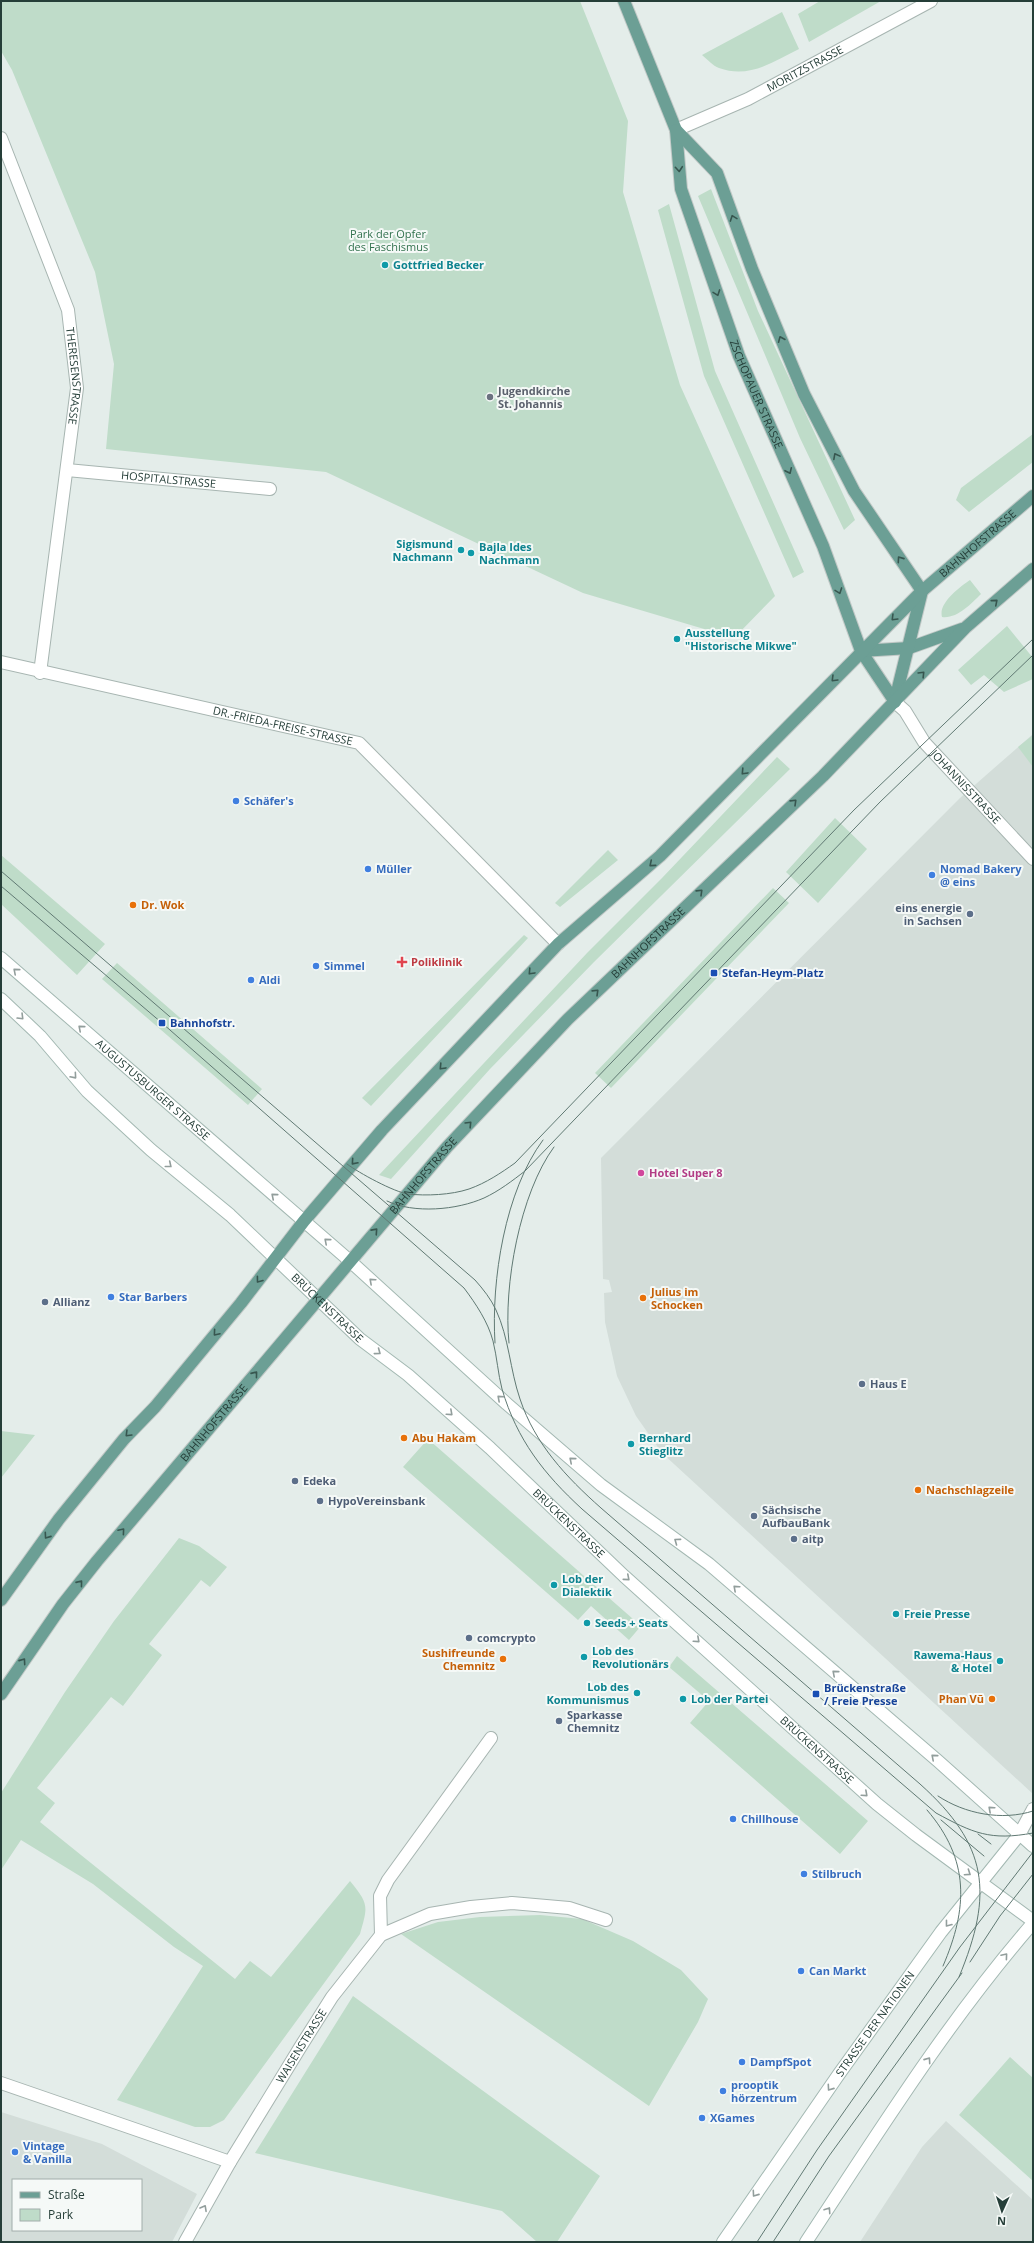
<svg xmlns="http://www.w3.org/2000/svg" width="1034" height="2243" viewBox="0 0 1034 2243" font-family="'Open Sans',sans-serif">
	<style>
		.built { fill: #d3ddd9; fill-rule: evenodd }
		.green { fill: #bfdcc9 }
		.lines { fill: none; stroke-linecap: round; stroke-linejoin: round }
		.street-casing { stroke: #a7b5b1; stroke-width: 14 }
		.secondary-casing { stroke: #a3b8b2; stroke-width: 14 }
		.primary-casing { stroke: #c2c9c7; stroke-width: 14 }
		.street { stroke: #fff; stroke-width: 12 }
		.secondary { stroke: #fff; stroke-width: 12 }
		.primary { stroke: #6c9f95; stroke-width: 12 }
		.tram { stroke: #607973; stroke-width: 1 }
		.oneway { stroke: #37564f }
		.oneway2 { stroke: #929e9c }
		.culture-dot { fill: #0f9aa8; stroke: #f5f9f7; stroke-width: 1.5 }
		.worship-dot { fill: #6b7280; stroke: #f5f9f7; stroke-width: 1.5 }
		.shop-dot { fill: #3f7fe0; stroke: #f5f9f7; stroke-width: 1.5 }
		.food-dot { fill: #e8710a; stroke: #f5f9f7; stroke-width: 1.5 }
		.service-dot { fill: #5c6f8a; stroke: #f5f9f7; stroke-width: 1.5 }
		.health-dot { fill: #e0444e; stroke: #f5f9f7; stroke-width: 1.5 }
		.transit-dot { fill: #1a4fb4; stroke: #f5f9f7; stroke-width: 1.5 }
		.hotel-dot { fill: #d1479c; stroke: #f5f9f7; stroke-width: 1.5 }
		.labels { text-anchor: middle; stroke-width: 4; stroke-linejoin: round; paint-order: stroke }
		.street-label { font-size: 11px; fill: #253e38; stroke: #f5f9f7 }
		.park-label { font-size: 11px; fill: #32724e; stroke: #f5f9f7 }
		.culture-label { font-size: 11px; font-weight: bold; fill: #0d838f; stroke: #f5f9f7; text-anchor: start }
		.worship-label { font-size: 11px; font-weight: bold; fill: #5b616d; stroke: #f5f9f7; text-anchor: start }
		.shop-label { font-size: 11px; font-weight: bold; fill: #366cbe; stroke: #f5f9f7; text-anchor: start }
		.food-label { font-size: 11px; font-weight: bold; fill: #c56008; stroke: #f5f9f7; text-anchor: start }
		.service-label { font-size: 11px; font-weight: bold; fill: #4e5e75; stroke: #f5f9f7; text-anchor: start }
		.health-label { font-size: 11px; font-weight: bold; fill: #be3a42; stroke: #f5f9f7; text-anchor: start }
		.transit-label { font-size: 11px; font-weight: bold; fill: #164399; stroke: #f5f9f7; text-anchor: start }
		.hotel-label { font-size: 11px; font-weight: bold; fill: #b23c85; stroke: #f5f9f7; text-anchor: start }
	</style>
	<rect width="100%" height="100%" fill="#e4edea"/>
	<path class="built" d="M 1033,734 L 1033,1794 L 662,1453 L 636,1416 L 617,1376 L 605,1322 L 604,1293 L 612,1292 L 609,1280 L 603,1279 L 601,1158 L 960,798 Z
		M 1,2112 L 102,2144 L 197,2194 L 172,2242 L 1,2242 ZM 13,2180 L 141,2180 L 141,2230 L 13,2230 Z
		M 946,2121 L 1033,2200 L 1033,2242 L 860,2242 L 922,2147 Z"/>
	<path class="green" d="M 1,1 L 580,1 L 628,121 L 623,192 L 680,385 L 775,596 L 738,634 L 731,637 L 583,593 L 326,472 L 106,449 L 114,364 L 95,272 L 12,70 L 1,51 Z
		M 820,1 L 881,1 L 809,42 L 798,14 Z
		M 782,12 L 799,49 C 773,62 749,79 719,68 C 713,66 707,59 702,55 Z
		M 711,189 L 758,311 L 855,520 L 844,530 L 800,438 L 698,196 Z
		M 669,204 L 715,371 L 804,572 L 793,578 L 704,376 L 658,210 Z
		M 1033,434 L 1033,462 L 969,512 L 956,500 L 961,488 Z
		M 970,580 L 981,594 C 971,604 957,619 942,617 C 938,603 960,587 970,580 Z
		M 1007,626 L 1033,658 L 1033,679 L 1004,692 L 984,675 L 971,685 L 958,670 Z
		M 1033,735 L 1033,767 L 1018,747 Z
		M 777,757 L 790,769 L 594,962 L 490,1069 L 391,1179 L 379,1175 L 587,953 L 662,878 Z
		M 835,818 L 867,849 L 818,903 L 786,872 Z
		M 608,850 L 618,860 L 560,907 L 555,903 Z
		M 1,855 L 105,944 L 77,975 L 1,904 Z
		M 773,888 L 789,903 L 611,1088 L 595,1073 Z
		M 524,935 L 528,938 L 371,1106 L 362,1098 Z
		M 117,963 L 262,1089 L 248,1105 L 102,979 Z
		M 1,1431 L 35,1435 L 1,1478 Z
		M 428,1439 L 641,1626 L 629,1640 L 591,1606 L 578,1620 L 403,1467 Z
		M 179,1538 L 199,1546 L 227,1567 L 210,1587 L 201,1580 L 149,1644 L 162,1655 L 123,1706 L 111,1697 L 37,1788 L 55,1803 L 40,1822 L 235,1979 L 250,1961 L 271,1977 L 350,1881 C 369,1904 368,1906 360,1934 L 224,2120 L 210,2127 L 195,2127 L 117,2100 L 203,1966 L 174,1947 L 93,1884 L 21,1840 L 1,1870 L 1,1793 L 65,1692 L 114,1621 Z
		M 677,1656 L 868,1821 L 840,1854 L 690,1723 L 709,1701 L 669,1667 Z
		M 540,1915 L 582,1919 L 633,1941 L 681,1970 L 708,1999 L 698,2022 L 649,2106 L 401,1934 L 438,1922 L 480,1917 Z
		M 353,1996 L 600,2176 L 557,2242 L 537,2242 L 502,2211 L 255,2153 Z
		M 1010,2057 L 1033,2078 L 1033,2181 L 959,2115 Z"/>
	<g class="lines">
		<g class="street-casing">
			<g id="street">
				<path id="s1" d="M 676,130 L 748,99 L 931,1"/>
				<path id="s2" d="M 1,138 L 68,310 L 77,388 L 40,673"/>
				<path id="s3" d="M 67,470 L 270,489"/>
				<path id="s4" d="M 1,662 L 359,743 L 558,944"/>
				<path id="s5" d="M 895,702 L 905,711 L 924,742 L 1033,859"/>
				<path d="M 1019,1835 L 1033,1809"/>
				<path d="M 381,1935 L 380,1896 L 388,1880 L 491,1738"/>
				<path d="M 1,2083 L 230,2162"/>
				<path id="s6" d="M 185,2242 L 230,2162 L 301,2046 L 332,1997 L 381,1935 L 430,1914 L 471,1907 L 512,1903 L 569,1908 L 606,1920"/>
			</g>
		</g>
		<g class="secondary-casing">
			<g id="secondary">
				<path id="s7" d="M 1,958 L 350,1261 L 507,1404 L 601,1485 L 709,1564 L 938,1761 L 1033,1846"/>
				<path id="s8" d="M 1,999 L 40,1036 L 87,1091 L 151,1150 L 230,1215 L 360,1339 L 408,1375 L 490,1448 L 624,1576 L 877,1804 L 916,1835 L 1033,1921"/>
				<path id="s9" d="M 723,2242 L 839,2074 L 941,1932 L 1019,1835"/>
				<path d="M 806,2242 C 878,2133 947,2022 1033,1923"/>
			</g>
		</g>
		<g class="primary-casing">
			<g id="primary">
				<path id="s10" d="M 624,1 L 676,130 L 681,189 L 739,356 L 823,546 L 861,651 L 895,702"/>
				<path d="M 676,130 L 717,173 L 752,269 L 804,394 L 854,491 L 922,591"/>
				<path d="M 861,651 L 909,648 L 962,629"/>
				<path d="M 895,700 L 922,591"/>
				<path id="s11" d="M 1,1600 L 59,1519 L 124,1439 L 155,1407 L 241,1303 L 304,1221 L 382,1130 L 558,944 L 660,856 L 922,591 L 1033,496"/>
				<path id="s12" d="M 1,1694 L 63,1604 L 97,1561 L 447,1147 L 568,1019 L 823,776 L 965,628 L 1033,569"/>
			</g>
		</g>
		<use href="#street" class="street"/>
		<use href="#secondary" class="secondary"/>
		<use href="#primary" class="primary"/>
		<path class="tram" d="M 1,871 L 475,1280 C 483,1289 491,1299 496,1310 C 509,1338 510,1370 520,1399 C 535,1444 566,1477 601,1508 L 920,1784 C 988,1845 994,1893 959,1977
			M 1,886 L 162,1023 L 464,1288 C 476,1304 488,1322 493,1341 C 497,1357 498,1374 502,1389 C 517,1440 544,1474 582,1509 L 936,1813 C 973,1833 990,1841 1033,1833
			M 347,1164 C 359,1173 394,1192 408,1194 C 426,1196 451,1195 469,1189 C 486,1183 501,1173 515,1163 L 854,810 L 1033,639
			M 387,1201 C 414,1214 457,1210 484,1198 C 499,1191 512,1181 525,1171 L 880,802 L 1033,655
			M 495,1343 C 491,1280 505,1191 543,1140
			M 509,1343 C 503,1286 520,1193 554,1147
			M 938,1796 C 965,1814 1002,1821 1033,1811
			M 927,1810 C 970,1860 968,1908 943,1966
			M 941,1820 L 984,1856
			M 978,1834 L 991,1844
			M 970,1962 L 1000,1916 L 1033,1874
			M 757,2242 L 817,2150 L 960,1947 L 1033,1852
			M 773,2242 L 829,2156 L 962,1973"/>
	</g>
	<defs><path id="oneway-chevron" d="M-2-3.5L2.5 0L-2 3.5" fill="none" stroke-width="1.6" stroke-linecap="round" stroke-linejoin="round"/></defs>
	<g class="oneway">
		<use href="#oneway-chevron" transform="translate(679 169) rotate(85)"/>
		<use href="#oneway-chevron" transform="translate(733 218) rotate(-110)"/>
		<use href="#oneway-chevron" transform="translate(717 293) rotate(70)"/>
		<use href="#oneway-chevron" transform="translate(781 339) rotate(-113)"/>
		<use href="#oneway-chevron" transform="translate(836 456) rotate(-118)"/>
		<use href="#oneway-chevron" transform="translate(789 471) rotate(65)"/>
		<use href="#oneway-chevron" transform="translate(900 559) rotate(-125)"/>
		<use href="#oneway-chevron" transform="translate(839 591) rotate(70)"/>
		<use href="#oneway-chevron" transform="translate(995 602) rotate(-41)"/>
		<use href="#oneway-chevron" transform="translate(894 618) rotate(135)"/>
		<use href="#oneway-chevron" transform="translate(922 674) rotate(-46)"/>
		<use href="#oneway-chevron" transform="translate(834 679) rotate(135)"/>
		<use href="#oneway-chevron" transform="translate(744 772) rotate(133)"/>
		<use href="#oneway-chevron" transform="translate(794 802) rotate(-44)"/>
		<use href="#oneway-chevron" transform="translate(652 864) rotate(140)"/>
		<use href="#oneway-chevron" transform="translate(700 892) rotate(-44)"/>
		<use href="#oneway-chevron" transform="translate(531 972) rotate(133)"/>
		<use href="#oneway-chevron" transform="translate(596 992) rotate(-44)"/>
		<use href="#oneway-chevron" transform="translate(442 1067) rotate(133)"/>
		<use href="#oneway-chevron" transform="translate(469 1124) rotate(-46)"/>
		<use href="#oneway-chevron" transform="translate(354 1162) rotate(131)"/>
		<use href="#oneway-chevron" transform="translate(375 1231) rotate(-48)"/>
		<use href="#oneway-chevron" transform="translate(259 1280) rotate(127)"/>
		<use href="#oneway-chevron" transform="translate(216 1333) rotate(130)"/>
		<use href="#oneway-chevron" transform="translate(255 1374) rotate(-51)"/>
		<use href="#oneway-chevron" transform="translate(128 1434) rotate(135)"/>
		<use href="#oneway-chevron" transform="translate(122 1531) rotate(-50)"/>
		<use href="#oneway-chevron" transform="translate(47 1536) rotate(125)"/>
		<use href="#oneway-chevron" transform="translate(80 1583) rotate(-51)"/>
		<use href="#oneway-chevron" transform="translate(23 1661) rotate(-55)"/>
	</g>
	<g class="oneway2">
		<use href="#oneway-chevron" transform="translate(16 971) rotate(-139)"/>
		<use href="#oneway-chevron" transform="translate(21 1017) rotate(45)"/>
		<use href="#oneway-chevron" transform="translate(81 1028) rotate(-139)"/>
		<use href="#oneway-chevron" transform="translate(74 1076) rotate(49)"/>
		<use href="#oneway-chevron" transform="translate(169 1165) rotate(39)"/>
		<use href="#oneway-chevron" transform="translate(274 1196) rotate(-140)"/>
		<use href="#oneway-chevron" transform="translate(327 1241) rotate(-139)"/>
		<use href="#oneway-chevron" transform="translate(372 1281) rotate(-138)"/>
		<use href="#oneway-chevron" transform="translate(378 1352) rotate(37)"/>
		<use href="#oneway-chevron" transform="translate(500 1398) rotate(-138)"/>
		<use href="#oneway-chevron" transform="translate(450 1413) rotate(42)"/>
		<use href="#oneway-chevron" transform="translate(572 1460) rotate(-139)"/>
		<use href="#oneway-chevron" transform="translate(677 1541) rotate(-144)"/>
		<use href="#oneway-chevron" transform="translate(627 1578) rotate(41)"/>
		<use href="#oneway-chevron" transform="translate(736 1588) rotate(-138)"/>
		<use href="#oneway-chevron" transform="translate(697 1640) rotate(42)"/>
		<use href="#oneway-chevron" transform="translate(835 1673) rotate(-139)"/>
		<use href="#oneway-chevron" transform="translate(934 1757) rotate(-139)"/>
		<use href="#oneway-chevron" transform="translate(865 1794) rotate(42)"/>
		<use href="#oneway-chevron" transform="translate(991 1809) rotate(-138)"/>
		<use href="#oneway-chevron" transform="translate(968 1873) rotate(34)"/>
		<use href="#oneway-chevron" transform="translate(948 1924) rotate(128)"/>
		<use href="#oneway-chevron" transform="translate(1005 1956) rotate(-50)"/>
		<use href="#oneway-chevron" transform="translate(928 2060) rotate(-55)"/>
		<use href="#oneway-chevron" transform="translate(830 2088) rotate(125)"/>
		<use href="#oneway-chevron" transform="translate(755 2194) rotate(125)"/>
		<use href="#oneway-chevron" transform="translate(204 2208) rotate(-61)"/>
		<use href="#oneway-chevron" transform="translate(828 2210) rotate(-56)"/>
	</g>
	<g class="culture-dot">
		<circle cx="385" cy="265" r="4"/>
		<circle cx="461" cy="550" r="4"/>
		<circle cx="471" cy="553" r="4"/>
		<circle cx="677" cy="639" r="4"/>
		<circle cx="631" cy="1444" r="4"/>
		<circle cx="554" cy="1585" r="4"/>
		<circle cx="896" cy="1614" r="4"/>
		<circle cx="587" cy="1623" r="4"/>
		<circle cx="584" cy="1657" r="4"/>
		<circle cx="1000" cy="1661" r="4"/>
		<circle cx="637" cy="1693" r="4"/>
		<circle cx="683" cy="1699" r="4"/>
	</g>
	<circle class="worship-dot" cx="490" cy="397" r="4"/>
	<g class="shop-dot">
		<circle cx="236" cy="801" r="4"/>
		<circle cx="368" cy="869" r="4"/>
		<circle cx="932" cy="875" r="4"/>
		<circle cx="316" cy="966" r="4"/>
		<circle cx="251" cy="980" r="4"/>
		<circle cx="111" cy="1297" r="4"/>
		<circle cx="733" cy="1819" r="4"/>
		<circle cx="804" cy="1874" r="4"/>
		<circle cx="801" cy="1971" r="4"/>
		<circle cx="742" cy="2062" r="4"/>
		<circle cx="723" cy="2091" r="4"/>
		<circle cx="702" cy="2118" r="4"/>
		<circle cx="15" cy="2152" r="4"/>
	</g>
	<g class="food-dot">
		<circle cx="133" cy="905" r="4"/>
		<circle cx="643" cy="1298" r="4"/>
		<circle cx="404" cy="1438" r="4"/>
		<circle cx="918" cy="1490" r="4"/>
		<circle cx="503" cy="1659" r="4"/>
		<circle cx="992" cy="1699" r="4"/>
	</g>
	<g class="service-dot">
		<circle cx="970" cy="914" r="4"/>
		<circle cx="45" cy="1302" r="4"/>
		<circle cx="862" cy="1384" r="4"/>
		<circle cx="295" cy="1481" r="4"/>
		<circle cx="320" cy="1501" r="4"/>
		<circle cx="754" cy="1516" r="4"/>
		<circle cx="794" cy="1539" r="4"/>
		<circle cx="469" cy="1638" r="4"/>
		<circle cx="559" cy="1721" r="4"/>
	</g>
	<path class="health-dot" d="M400 956h4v4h4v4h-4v4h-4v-4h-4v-4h4z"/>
	<g class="transit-dot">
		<rect x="710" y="969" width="8" height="8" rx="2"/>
		<rect x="158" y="1019" width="8" height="8" rx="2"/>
		<rect x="812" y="1690" width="8" height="8" rx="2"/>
	</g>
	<circle class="hotel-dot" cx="641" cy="1173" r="4"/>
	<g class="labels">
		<g class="street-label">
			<text dy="4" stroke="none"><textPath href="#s1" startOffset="143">MORITZSTRASSE</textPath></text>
			<text dy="4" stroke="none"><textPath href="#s2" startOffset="251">THERESENSTRASSE</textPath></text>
			<text dy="4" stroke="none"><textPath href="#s10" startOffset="417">ZSCHOPAUER STRASSE</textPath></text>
			<text dy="4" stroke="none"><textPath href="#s3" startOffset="102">HOSPITALSTRASSE</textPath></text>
			<text dy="4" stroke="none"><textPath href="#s11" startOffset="1442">BAHNHOFSTRASSE</textPath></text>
			<text dy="4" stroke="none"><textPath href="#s4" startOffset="289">DR.-FRIEDA-FREISE-STRASSE</textPath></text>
			<text dy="4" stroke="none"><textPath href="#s5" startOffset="111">JOHANNISSTRASSE</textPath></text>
			<text dy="4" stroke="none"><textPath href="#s12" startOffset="993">BAHNHOFSTRASSE</textPath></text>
			<text dy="4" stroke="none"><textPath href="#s7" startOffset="201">AUGUSTUSBURGER STRASSE</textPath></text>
			<text dy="4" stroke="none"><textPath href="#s12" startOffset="669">BAHNHOFSTRASSE</textPath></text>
			<text dy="4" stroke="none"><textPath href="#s8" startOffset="450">BRÜCKENSTRASSE</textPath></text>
			<text dy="4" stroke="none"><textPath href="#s12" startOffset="345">BAHNHOFSTRASSE</textPath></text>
			<text dy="4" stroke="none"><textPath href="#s8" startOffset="774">BRÜCKENSTRASSE</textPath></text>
			<text dy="4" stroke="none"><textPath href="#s8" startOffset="1110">BRÜCKENSTRASSE</textPath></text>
			<text dy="4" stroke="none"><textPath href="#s9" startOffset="266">STRASSE DER NATIONEN</textPath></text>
			<text dy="4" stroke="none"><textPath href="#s6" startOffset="228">WAISENSTRASSE</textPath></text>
		</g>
		<g class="park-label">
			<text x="388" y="238">Park der Opfer<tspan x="388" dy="13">des Faschismus</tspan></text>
		</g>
		<g class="culture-label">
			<text x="393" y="269">Gottfried Becker</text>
			<text x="453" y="548" text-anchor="end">Sigismund<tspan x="453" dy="13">Nachmann</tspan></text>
			<text x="479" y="551">Bajla Ides<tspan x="479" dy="13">Nachmann</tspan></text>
			<text x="685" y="637">Ausstellung<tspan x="685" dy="13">"Historische Mikwe"</tspan></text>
			<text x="639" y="1442">Bernhard<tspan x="639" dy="13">Stieglitz</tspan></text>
			<text x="562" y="1583">Lob der<tspan x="562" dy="13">Dialektik</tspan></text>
			<text x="904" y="1618">Freie Presse</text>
			<text x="595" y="1627">Seeds + Seats</text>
			<text x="592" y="1655">Lob des<tspan x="592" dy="13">Revolutionärs</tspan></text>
			<text x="992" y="1659" text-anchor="end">Rawema-Haus<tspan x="992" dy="13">&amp; Hotel</tspan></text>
			<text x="629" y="1691" text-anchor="end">Lob des<tspan x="629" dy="13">Kommunismus</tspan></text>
			<text x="691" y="1703">Lob der Partei</text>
		</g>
		<g class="worship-label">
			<text x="498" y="395">Jugendkirche<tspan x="498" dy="13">St. Johannis</tspan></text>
		</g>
		<g class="shop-label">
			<text x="244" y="805">Schäfer's</text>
			<text x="376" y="873">Müller</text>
			<text x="940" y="873">Nomad Bakery<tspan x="940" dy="13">@ eins</tspan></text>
			<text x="324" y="970">Simmel</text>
			<text x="259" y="984">Aldi</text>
			<text x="119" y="1301">Star Barbers</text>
			<text x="741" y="1823">Chillhouse</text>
			<text x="812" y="1878">Stilbruch</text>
			<text x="809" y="1975">Can Markt</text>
			<text x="750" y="2066">DampfSpot</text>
			<text x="731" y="2089">prooptik<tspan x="731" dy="13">hörzentrum</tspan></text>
			<text x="710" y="2122">XGames</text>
			<text x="23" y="2150">Vintage<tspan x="23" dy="13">&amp; Vanilla</tspan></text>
		</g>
		<g class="food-label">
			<text x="141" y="909">Dr. Wok</text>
			<text x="651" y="1296">Julius im<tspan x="651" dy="13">Schocken</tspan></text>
			<text x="412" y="1442">Abu Hakam</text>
			<text x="926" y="1494">Nachschlagzeile</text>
			<text x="495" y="1657" text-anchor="end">Sushifreunde<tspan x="495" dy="13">Chemnitz</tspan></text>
			<text x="984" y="1703" text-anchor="end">Phan Vū</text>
		</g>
		<g class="service-label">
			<text x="962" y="912" text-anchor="end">eins energie<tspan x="962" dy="13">in Sachsen</tspan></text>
			<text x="53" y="1306">Allianz</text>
			<text x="870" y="1388">Haus E</text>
			<text x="303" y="1485">Edeka</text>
			<text x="328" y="1505">HypoVereinsbank</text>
			<text x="762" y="1514">Sächsische<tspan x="762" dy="13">AufbauBank</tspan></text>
			<text x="802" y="1543">aitp</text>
			<text x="477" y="1642">comcrypto</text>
			<text x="567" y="1719">Sparkasse<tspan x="567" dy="13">Chemnitz</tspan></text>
		</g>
		<g class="health-label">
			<text x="411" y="966">Poliklinik</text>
		</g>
		<g class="transit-label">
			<text x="722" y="977">Stefan-Heym-Platz</text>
			<text x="170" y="1027">Bahnhofstr.</text>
			<text x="824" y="1692">Brückenstraße<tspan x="824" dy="13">/ Freie Presse</tspan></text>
		</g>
		<g class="hotel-label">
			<text x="649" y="1177">Hotel Super 8</text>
		</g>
	</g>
	<rect width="1034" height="2243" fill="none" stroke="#253e38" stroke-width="4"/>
	<rect x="12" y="2179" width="130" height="52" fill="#f5f9f7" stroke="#a2aeab"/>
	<rect x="20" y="2192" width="20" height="6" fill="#6c9f95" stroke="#a2aeab"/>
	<text x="48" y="2199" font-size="12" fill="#253e38">Straße</text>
	<rect x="20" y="2209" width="20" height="12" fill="#bfdcc9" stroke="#a2aeab"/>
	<text x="48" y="2219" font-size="12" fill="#253e38">Park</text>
	<g transform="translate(1002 2211) rotate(183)" stroke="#f5f9f7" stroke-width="3" paint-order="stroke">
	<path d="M0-3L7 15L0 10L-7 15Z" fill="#253e38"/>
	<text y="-6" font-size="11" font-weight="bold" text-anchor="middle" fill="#253e38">N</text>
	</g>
</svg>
